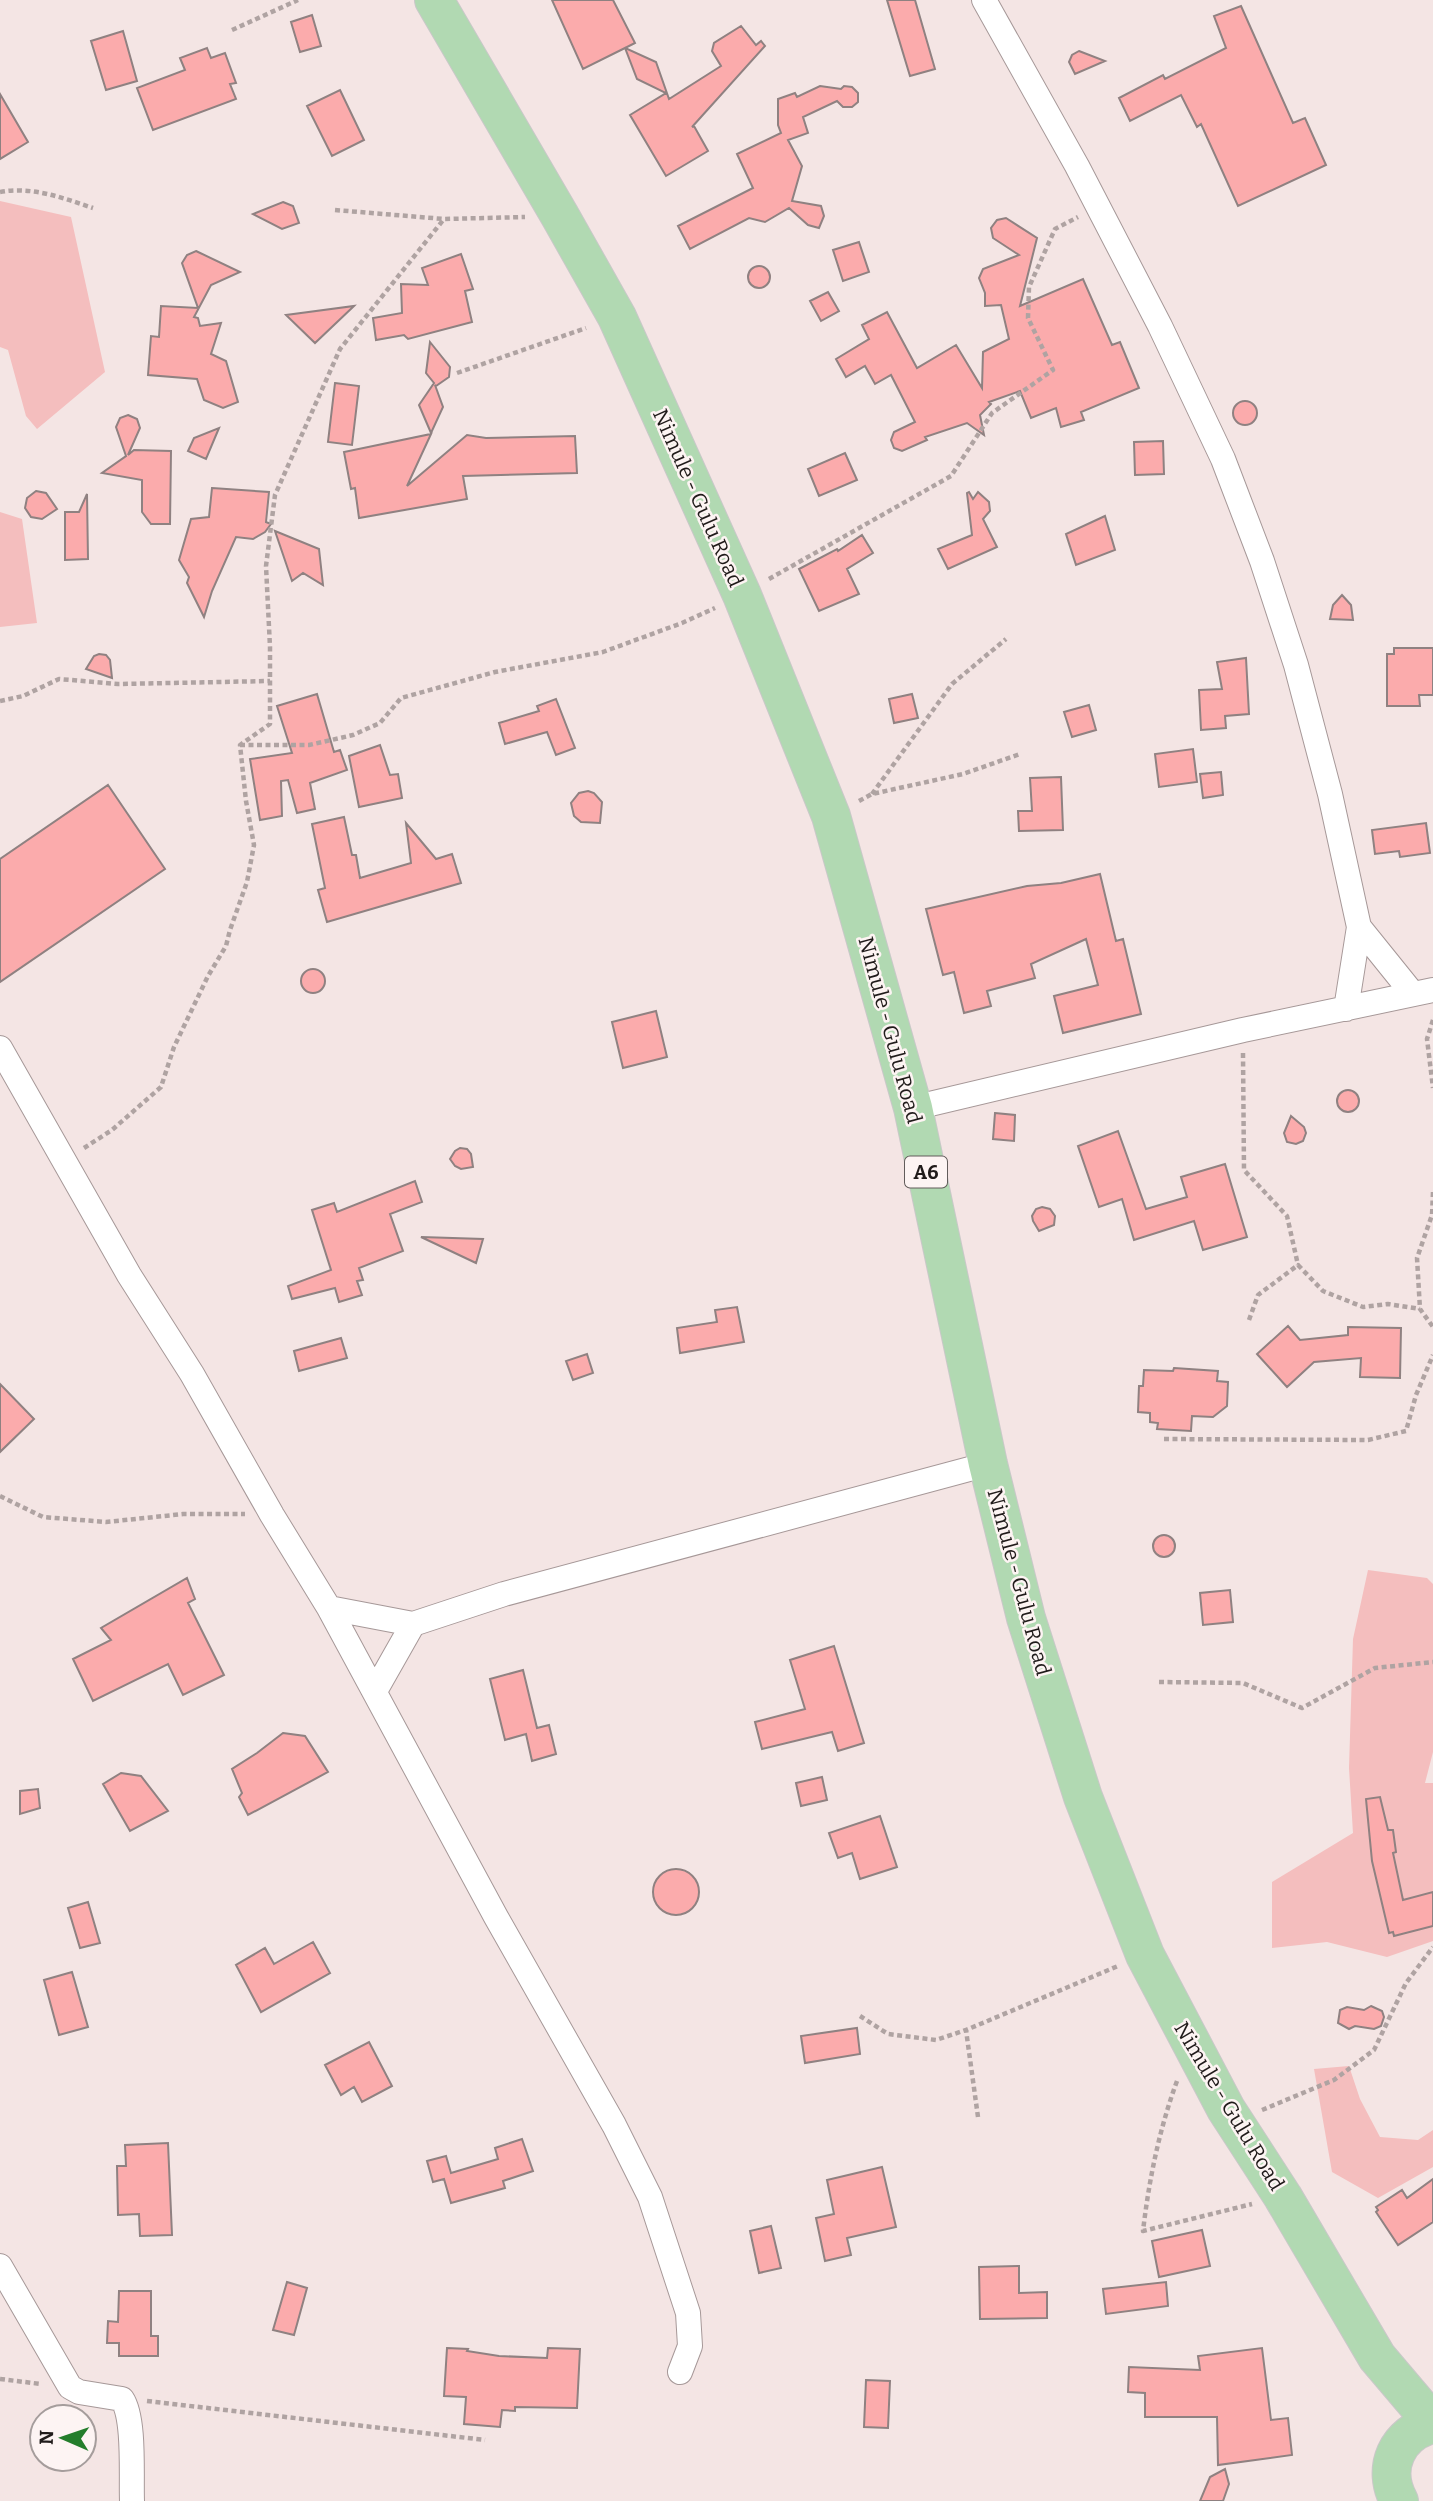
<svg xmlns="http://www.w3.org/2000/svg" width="1433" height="2501" viewBox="0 0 1433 2501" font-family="Bitter,serif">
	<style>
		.green { fill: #f4bebe }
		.building { fill: #fbabac; stroke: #8f8181; stroke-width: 2 }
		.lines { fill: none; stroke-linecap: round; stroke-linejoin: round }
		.minor-casing { stroke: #a69898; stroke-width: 26 }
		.primary-casing { stroke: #c9c8c8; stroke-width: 40 }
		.path { stroke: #afa3a2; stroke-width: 4.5; stroke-dasharray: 5 3.5; stroke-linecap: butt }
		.minor { stroke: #fff; stroke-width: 24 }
		.primary { stroke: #b1d9b2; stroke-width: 38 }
		.labels { text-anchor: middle; stroke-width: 5; stroke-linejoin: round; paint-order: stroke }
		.shield { fill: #fdf4f3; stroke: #625c5b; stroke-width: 2 }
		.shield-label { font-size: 19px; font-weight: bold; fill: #201b1a }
		.street-label { font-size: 21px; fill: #201b1a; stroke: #fdf4f3 }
	</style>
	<rect width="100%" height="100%" fill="#f4e5e4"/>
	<path class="green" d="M 0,201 L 71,217 L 105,372 L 37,429 L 26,416 L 8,350 L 0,347 Z
		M 0,512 L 22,519 L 37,623 L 0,627 Z
		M 1368,1570 L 1427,1578 L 1433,1584 L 1433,1752 L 1425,1783 L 1433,1783 L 1433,1941 L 1387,1957 L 1327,1942 L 1272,1948 L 1272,1882 L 1353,1833 L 1349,1768 L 1353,1639 Z
		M 1349,2066 L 1360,2099 L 1380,2137 L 1418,2140 L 1433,2130 L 1433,2167 L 1378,2198 L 1332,2172 L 1314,2069 Z"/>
	<path class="building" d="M 552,0 L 613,0 L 635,43 L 625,48 L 656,62 L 669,99 L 721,66 L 712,51 L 714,43 L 741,26 L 756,45 L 761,41 L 765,46 L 692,127 L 694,126 L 708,151 L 666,176 L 630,115 L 666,93 L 637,79 L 625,48 L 583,69 Z
		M 887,0 L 915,0 L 935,69 L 910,76 Z
		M 1241,6 L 1293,123 L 1305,118 L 1326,165 L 1238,206 L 1201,124 L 1197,127 L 1181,95 L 1130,121 L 1119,98 L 1163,75 L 1165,79 L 1226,48 L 1214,16 Z
		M 312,15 L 321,46 L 300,52 L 291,22 Z
		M 123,31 L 137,81 L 106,90 L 91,41 Z
		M 207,48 L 211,58 L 225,53 L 236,83 L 230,84 L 236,99 L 153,130 L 137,88 L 185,70 L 180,58 Z
		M 1079,51 L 1105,61 L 1075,74 L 1069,62 L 1072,55 Z
		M 820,86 L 841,89 L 844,86 L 852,87 L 858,93 L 858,102 L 852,107 L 843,107 L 837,101 L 803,117 L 808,133 L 788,140 L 802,166 L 792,201 L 821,206 L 824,216 L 819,228 L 808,225 L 789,208 L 765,222 L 749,218 L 690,249 L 678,226 L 753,188 L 737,154 L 781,133 L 778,125 L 778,99 L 795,93 L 797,97 Z
		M 340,90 L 364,140 L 332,156 L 307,106 Z
		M 0,94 L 28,142 L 0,159 Z
		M 283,202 L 293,206 L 299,223 L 282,229 L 253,214 Z
		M 1006,218 L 1037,238 L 1020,306 L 1083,279 L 1112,345 L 1120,342 L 1139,388 L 1081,412 L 1084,420 L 1061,427 L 1056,408 L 1031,418 L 1020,391 L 989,402 L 991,404 L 980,415 L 984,435 L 967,423 L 925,437 L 927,440 L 902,451 L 894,448 L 891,440 L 894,432 L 915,422 L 891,375 L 875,384 L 865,366 L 846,377 L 836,359 L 869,339 L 862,325 L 887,312 L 917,368 L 956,345 L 982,388 L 983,352 L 1009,339 L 1001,305 L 985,306 L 985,293 L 979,278 L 983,269 L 1019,255 L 993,238 L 991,228 L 997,220 Z
		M 859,242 L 869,272 L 843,281 L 833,250 Z
		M 196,251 L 240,272 L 211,285 L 194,317 L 198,318 L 200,326 L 221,323 L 211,354 L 226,361 L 238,402 L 223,408 L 204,400 L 197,379 L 148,375 L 151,336 L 159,337 L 161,306 L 198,308 L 182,263 L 187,255 Z
		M 461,254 L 473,289 L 465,291 L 472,322 L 408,339 L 404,335 L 376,340 L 373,318 L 402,313 L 401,284 L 428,285 L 422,268 Z
		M748 277a11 11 0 1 1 22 0a11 11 0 1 1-22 0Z
		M 828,292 L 839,311 L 821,321 L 810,301 Z
		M 354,306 L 315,343 L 286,315 Z
		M 430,342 L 450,367 L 449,377 L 436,386 L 435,385 L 443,407 L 431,433 L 419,405 L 434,383 L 426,373 Z
		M 335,383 L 359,386 L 352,445 L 328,442 Z
		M1233 413a12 12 0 1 1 24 0a12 12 0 1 1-24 0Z
		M 128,415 L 137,419 L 140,428 L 128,455 L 134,450 L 171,451 L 170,524 L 151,524 L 142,512 L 142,480 L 102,473 L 126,456 L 116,427 L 120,418 Z
		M 219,428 L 206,459 L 188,451 L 194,438 Z
		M 431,434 L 407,486 L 467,435 L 486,438 L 575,436 L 577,473 L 463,476 L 467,499 L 359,518 L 355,488 L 351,489 L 344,452 Z
		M 1163,441 L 1164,474 L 1135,475 L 1134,442 Z
		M 845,453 L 857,480 L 819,496 L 808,469 Z
		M 212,488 L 269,492 L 266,522 L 271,524 L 265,532 L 253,539 L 236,537 L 212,591 L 204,617 L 187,583 L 189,577 L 179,560 L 191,519 L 209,517 Z
		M 36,491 L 46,493 L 57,509 L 42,519 L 31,517 L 25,508 L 27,498 Z
		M 969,492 L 973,499 L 978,492 L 989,502 L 990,511 L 983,519 L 997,547 L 948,569 L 938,549 L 972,535 L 967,493 Z
		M 87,494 L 88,559 L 65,560 L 65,512 L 79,512 Z
		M 1105,516 L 1115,550 L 1076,565 L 1066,534 Z
		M 275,531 L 319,549 L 323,585 L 303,573 L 292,581 Z
		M 862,535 L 873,553 L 847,569 L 859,594 L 819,611 L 799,569 L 837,549 L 838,551 Z
		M 1342,595 L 1351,605 L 1353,620 L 1330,619 L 1333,605 Z
		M 1394,648 L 1433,648 L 1433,695 L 1419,695 L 1420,706 L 1387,706 L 1387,654 L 1394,654 Z
		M 99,654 L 106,655 L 110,660 L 112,678 L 86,669 L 94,656 Z
		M 1246,658 L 1249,714 L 1225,716 L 1226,728 L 1201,730 L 1199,690 L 1222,689 L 1217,662 Z
		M 317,694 L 334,752 L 340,750 L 347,770 L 310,783 L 315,809 L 297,813 L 288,780 L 281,781 L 282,816 L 260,820 L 250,759 L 292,753 L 277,706 Z
		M 912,694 L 918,718 L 894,723 L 889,699 Z
		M 556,699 L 575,748 L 556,755 L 547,732 L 505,744 L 499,723 L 539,711 L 537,706 Z
		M 1089,705 L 1096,730 L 1072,737 L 1064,712 Z
		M 380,745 L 390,775 L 398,774 L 402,798 L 359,807 L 349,756 Z
		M 1193,749 L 1197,782 L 1159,787 L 1155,754 Z
		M 1221,772 L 1223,795 L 1203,798 L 1200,774 Z
		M 1061,777 L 1063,830 L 1019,831 L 1018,811 L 1032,811 L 1030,778 Z
		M 108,785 L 165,869 L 0,982 L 0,859 Z
		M 588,791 L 594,793 L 602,802 L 600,823 L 581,822 L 574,816 L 571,803 L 579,793 Z
		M 344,817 L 352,855 L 356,855 L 360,878 L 411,863 L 406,823 L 436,859 L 452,854 L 461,883 L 327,922 L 318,890 L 325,888 L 312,824 Z
		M 1426,823 L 1430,853 L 1400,857 L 1399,851 L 1375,854 L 1372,830 Z
		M 1100,874 L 1116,941 L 1123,939 L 1141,1014 L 1063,1033 L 1054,996 L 1098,985 L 1086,939 L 1031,964 L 1035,978 L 987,991 L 991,1006 L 964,1013 L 954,972 L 943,975 L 926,909 L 1027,886 L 1061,883 Z
		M301 981a12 12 0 1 1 24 0a12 12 0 1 1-24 0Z
		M 656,1011 L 667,1057 L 623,1068 L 612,1022 Z
		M1337 1101a11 11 0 1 1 22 0a11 11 0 1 1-22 0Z
		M 995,1113 L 1015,1115 L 1014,1141 L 993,1139 Z
		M 1291,1116 L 1304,1127 L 1306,1133 L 1303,1141 L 1296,1144 L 1287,1142 L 1284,1133 Z
		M 1118,1131 L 1146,1209 L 1187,1197 L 1181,1177 L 1225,1164 L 1247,1237 L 1203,1250 L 1194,1221 L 1134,1240 L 1122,1199 L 1099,1207 L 1078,1146 Z
		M 460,1148 L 467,1149 L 471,1154 L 473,1167 L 461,1169 L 455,1166 L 450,1159 L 455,1151 Z
		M 415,1181 L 422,1202 L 390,1214 L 403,1251 L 359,1268 L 363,1280 L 357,1281 L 362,1295 L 339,1302 L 335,1288 L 292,1299 L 288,1286 L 331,1270 L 312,1210 L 334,1203 L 337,1212 Z
		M 1042,1207 L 1050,1209 L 1055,1216 L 1054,1225 L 1039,1231 L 1033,1221 L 1032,1216 L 1036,1209 Z
		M 421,1237 L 483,1239 L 476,1263 Z
		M 737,1307 L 744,1342 L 680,1353 L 677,1328 L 717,1322 L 715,1310 Z
		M 1288,1326 L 1300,1340 L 1348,1335 L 1348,1327 L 1401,1328 L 1400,1378 L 1360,1377 L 1361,1358 L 1314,1362 L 1287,1387 L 1257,1354 Z
		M 341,1338 L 347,1358 L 299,1371 L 294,1351 Z
		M 587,1354 L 593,1373 L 573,1380 L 566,1361 Z
		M 1174,1368 L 1218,1371 L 1217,1381 L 1228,1382 L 1227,1406 L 1213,1417 L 1192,1416 L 1191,1431 L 1157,1429 L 1158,1423 L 1150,1422 L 1150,1413 L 1138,1412 L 1139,1386 L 1143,1386 L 1144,1370 L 1173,1371 Z
		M 0,1384 L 34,1419 L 0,1452 Z
		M1153 1546a11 11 0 1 1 22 0a11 11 0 1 1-22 0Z
		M 187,1578 L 195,1599 L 188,1603 L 224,1675 L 183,1695 L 168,1664 L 93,1701 L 73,1659 L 111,1640 L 101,1628 Z
		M 1230,1590 L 1233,1622 L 1203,1625 L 1200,1593 Z
		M 834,1646 L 864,1743 L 838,1751 L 832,1732 L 762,1749 L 755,1722 L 805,1709 L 790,1660 Z
		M 523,1670 L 537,1728 L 549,1725 L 556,1754 L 532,1761 L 526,1734 L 505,1740 L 490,1679 Z
		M 283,1733 L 305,1736 L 328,1772 L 248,1815 L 239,1797 L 242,1793 L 232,1769 L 257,1753 Z
		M 121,1773 L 141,1776 L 168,1811 L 130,1831 L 103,1784 Z
		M 822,1777 L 827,1800 L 801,1806 L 796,1783 Z
		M 38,1789 L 40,1808 L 20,1814 L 20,1791 Z
		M 1380,1797 L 1388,1830 L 1393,1830 L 1396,1852 L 1393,1853 L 1403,1900 L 1433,1892 L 1433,1926 L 1394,1936 L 1393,1932 L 1389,1933 L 1372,1861 L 1366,1799 Z
		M 880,1816 L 897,1867 L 860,1879 L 852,1853 L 838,1858 L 829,1833 Z
		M653 1892a23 23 0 1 1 46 0a23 23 0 1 1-46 0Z
		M 88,1902 L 100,1943 L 80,1948 L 68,1908 Z
		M 313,1942 L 330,1973 L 261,2012 L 236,1965 L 265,1948 L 274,1964 Z
		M 72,1972 L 88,2027 L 59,2035 L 44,1980 Z
		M 1371,2006 L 1382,2011 L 1384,2017 L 1381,2026 L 1374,2029 L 1355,2026 L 1349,2029 L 1338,2023 L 1340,2010 L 1347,2007 L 1364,2010 Z
		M 857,2028 L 860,2054 L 805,2063 L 801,2036 Z
		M 369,2042 L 392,2086 L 362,2102 L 354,2087 L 341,2095 L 325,2065 Z
		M 522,2139 L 533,2171 L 503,2181 L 505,2188 L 451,2203 L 444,2179 L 433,2182 L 427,2161 L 446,2156 L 451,2173 L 498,2159 L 495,2148 Z
		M 168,2143 L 172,2235 L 140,2236 L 139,2214 L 118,2215 L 117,2166 L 126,2166 L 125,2145 Z
		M 882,2167 L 896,2227 L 847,2238 L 851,2255 L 825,2261 L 816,2218 L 834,2214 L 827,2180 Z
		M 1433,2179 L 1433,2222 L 1398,2245 L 1376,2212 L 1378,2210 L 1376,2207 L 1402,2190 L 1407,2198 Z
		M 771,2226 L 781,2268 L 759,2273 L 750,2231 Z
		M 1202,2230 L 1210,2266 L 1159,2277 L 1152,2241 Z
		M 1019,2266 L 1019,2293 L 1047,2292 L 1047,2318 L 980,2319 L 979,2267 Z
		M 287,2282 L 307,2288 L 294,2335 L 273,2330 Z
		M 1166,2282 L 1168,2306 L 1106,2314 L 1103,2289 Z
		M 119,2291 L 151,2291 L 151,2336 L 158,2336 L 158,2356 L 119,2356 L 119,2343 L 107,2343 L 108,2321 L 118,2322 Z
		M 447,2348 L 468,2349 L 467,2351 L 499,2356 L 547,2358 L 548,2348 L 580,2349 L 577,2408 L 515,2407 L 515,2411 L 502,2410 L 500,2427 L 464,2424 L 466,2397 L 444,2396 Z
		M 1262,2348 L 1271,2420 L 1288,2418 L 1292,2455 L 1218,2465 L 1217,2417 L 1145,2417 L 1145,2393 L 1128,2392 L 1129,2367 L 1200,2370 L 1198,2356 Z
		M 866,2380 L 890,2381 L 888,2428 L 864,2427 Z
		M 1225,2469 L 1229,2484 L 1223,2501 L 1200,2501 L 1210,2477 Z"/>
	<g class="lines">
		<g class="minor-casing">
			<path id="minor" d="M 984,0 L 1077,166 L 1160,326 L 1223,459 L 1262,561 L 1296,665 L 1330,794 L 1359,927 L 1346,1009
				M 1359,927 L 1413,994
				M 0,1048 L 129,1275 L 192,1374 L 272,1515 L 329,1608 L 496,1917 L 614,2125 L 650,2197 L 688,2313 L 690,2346 L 680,2372
				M 913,1108 L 1243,1030 L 1433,990
				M 329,1608 L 413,1624 L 504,1594 L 988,1464
				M 375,1691 L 413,1624
				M 0,2266 L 70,2387 L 79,2392 L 122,2399 C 135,2418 131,2476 132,2501"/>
		</g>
		<g class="primary-casing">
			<path id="primary" d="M 434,0 L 560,216 L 617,317 L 742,595 L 831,816 L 913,1108 L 988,1464 L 1026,1618 L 1083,1797 L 1145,1955 L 1226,2109 L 1283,2197 L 1377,2357 L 1433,2423
				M 1399,2501 C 1381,2468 1397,2433 1433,2424"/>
		</g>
		<path class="path" d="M 232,30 L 298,0
			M 0,192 C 32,186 63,198 93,208
			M 335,210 L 444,219 L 525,217
			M 457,373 L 586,328
			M 769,579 L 951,476 L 992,413 L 1053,370 L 1028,318 L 1029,287 L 1055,229 L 1078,217
			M 0,701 L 23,696 L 59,679 L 118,684 L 270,681
			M 240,745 L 309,745 L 353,735 L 380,723 L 401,698 L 495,672 L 603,652 L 682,623 L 715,608
			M 872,794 L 952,684 L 1006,639
			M 859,801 L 872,794 L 963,774 L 1020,754
			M 1433,1020 L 1427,1039 L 1433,1088
			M 1243,1053 L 1244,1170 L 1287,1216 L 1298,1265
			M 84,1148 L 112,1130 L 161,1087 L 174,1047 L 208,976 L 226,946 L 230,930 L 247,882 L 254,845 L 246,801 L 240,745 L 270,724 L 270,647 L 266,566 L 275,495 L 340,349 L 444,219
			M 1433,1192 L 1432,1215 L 1417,1258 L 1420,1309 L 1433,1327
			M 1249,1320 L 1258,1295 L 1298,1265 L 1323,1291 L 1363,1307 L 1388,1304 L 1420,1309
			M 1164,1439 L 1368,1440 L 1406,1431 L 1416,1395 L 1433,1355
			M 0,1496 L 43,1517 L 106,1522 L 183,1514 L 245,1514
			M 1159,1682 L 1243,1683 L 1302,1708 L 1375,1668 L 1433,1662
			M 860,2016 L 888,2034 L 936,2040 L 966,2030
			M 1177,2081 C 1159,2130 1149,2180 1143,2231 L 1252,2204
			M 1262,2110 L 1334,2080 L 1374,2050 L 1406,1983 L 1433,1947
			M 978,2117 L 966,2030 L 1118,1966
			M 0,2379 L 41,2384
			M 147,2401 L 485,2440"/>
		<use href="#minor" class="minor"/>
		<use href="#primary" class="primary"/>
	</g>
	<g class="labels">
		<rect class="shield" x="905" y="1156.5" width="42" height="31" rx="5"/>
		<g class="shield-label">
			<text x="926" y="1179">A6</text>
		</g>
		<g class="street-label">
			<text transform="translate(698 498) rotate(66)" y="7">Nimule - Gulu Road</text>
			<text transform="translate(890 1030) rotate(75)" y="7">Nimule - Gulu Road</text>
			<text transform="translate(1019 1582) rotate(75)" y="7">Nimule - Gulu Road</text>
			<text transform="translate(1229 2106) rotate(59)" y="7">Nimule - Gulu Road</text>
		</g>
	</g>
	<g transform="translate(63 2438) rotate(272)"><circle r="33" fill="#fdf4f3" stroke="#a59d9c" stroke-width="2"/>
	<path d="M0-5L12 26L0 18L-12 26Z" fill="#247d2b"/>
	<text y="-10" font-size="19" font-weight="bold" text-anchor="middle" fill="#201b1a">N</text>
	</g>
</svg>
